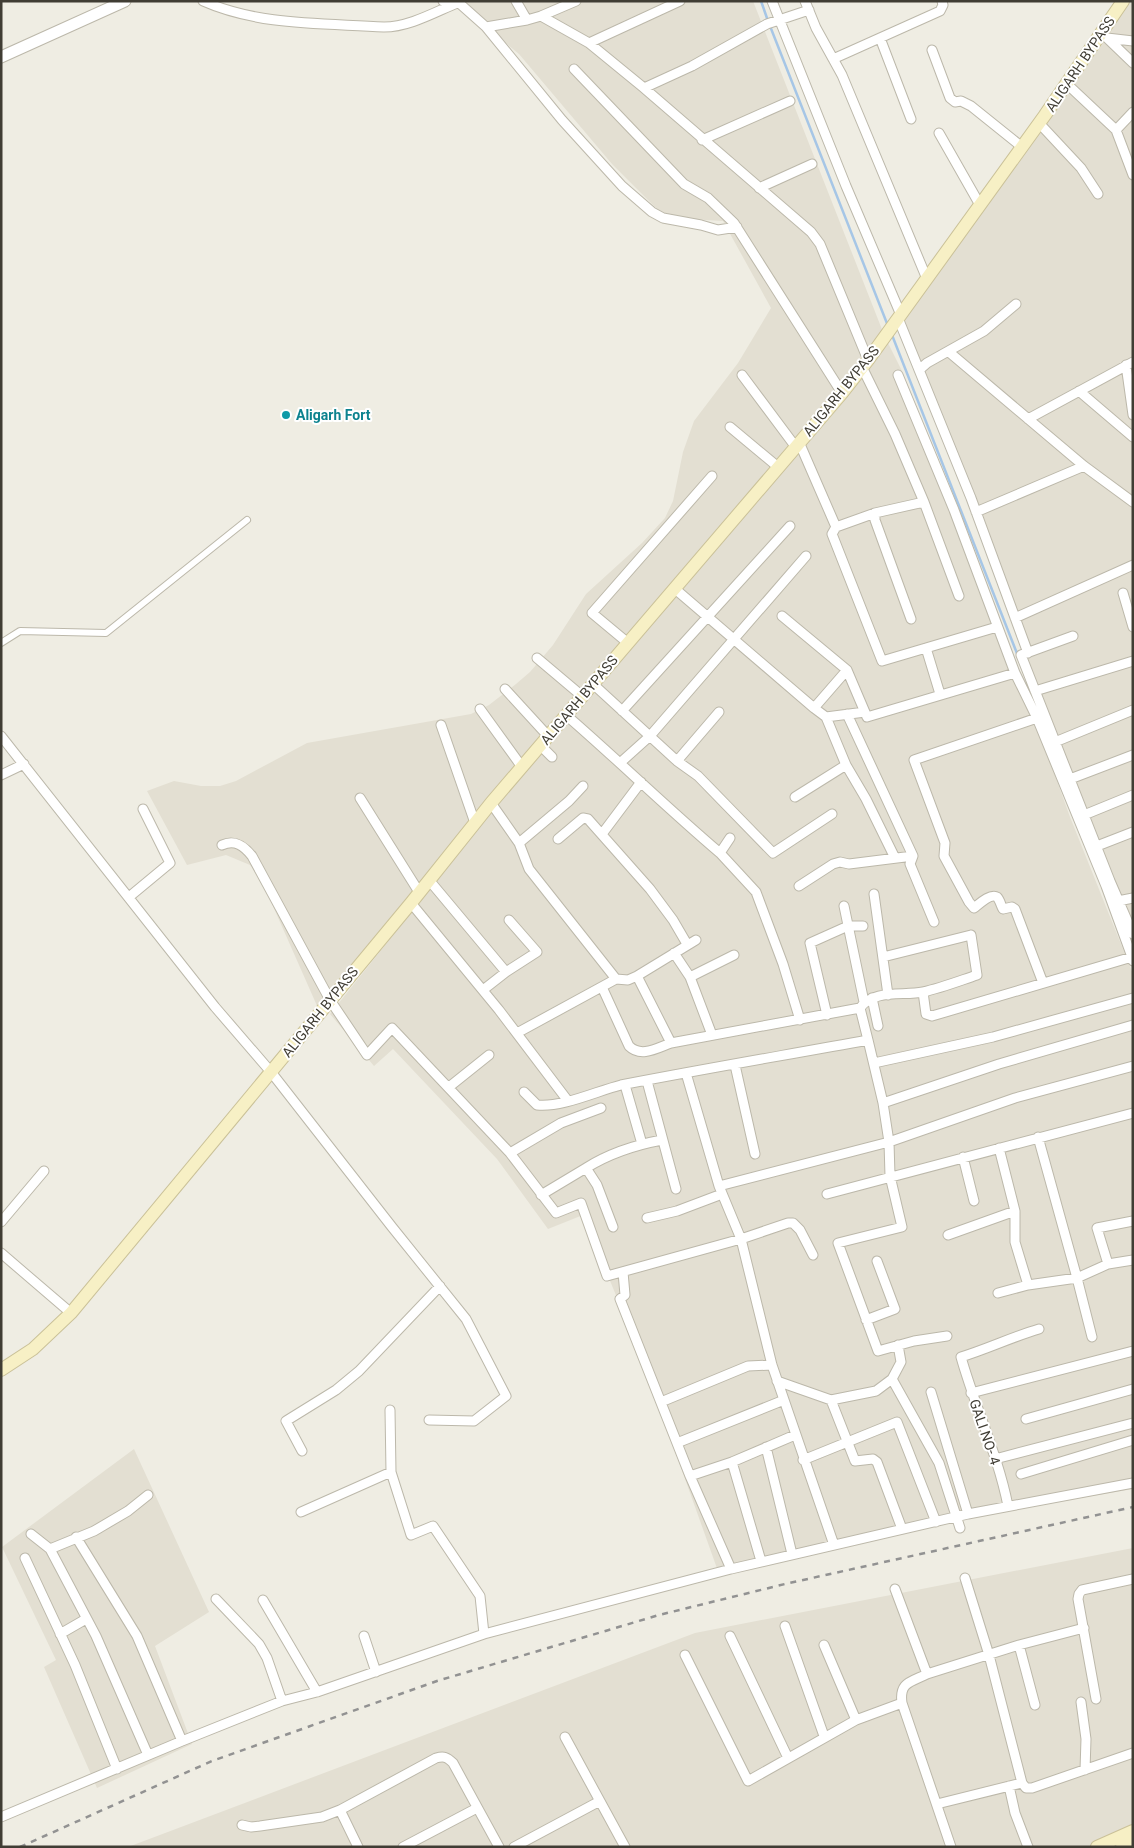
<svg xmlns="http://www.w3.org/2000/svg" width="1134" height="1848" viewBox="0 0 1134 1848" font-family="Roboto,sans-serif">
	<style>
		.residential { fill: #e3dfd2 }
		.lines { fill: none; stroke-linecap: round; stroke-linejoin: round }
		.stream { stroke: #a6c6e6; stroke-width: 2.5 }
		.pedestrian-casing { stroke: #bcb8aa; stroke-width: 8 }
		.minor-casing { stroke: #bcb8aa; stroke-width: 11 }
		.tertiary-casing { stroke: #bcb8aa; stroke-width: 13 }
		.secondary-casing { stroke: #cac198; stroke-width: 14 }
		.pedestrian { stroke: #fff; stroke-width: 6 }
		.minor { stroke: #fff; stroke-width: 9 }
		.tertiary { stroke: #fff; stroke-width: 11 }
		.secondary { stroke: #f7f0c5; stroke-width: 12 }
		.rail { stroke: #929292; stroke-width: 2.5; stroke-dasharray: 6 6; stroke-linecap: butt }
		.culture-dot { fill: #0f9aa8; stroke: #fff; stroke-width: 2 }
		.labels { text-anchor: middle; stroke-width: 4; stroke-linejoin: round; paint-order: stroke }
		.street-label { font-size: 14px; fill: #403d34; stroke: #fff }
		.culture-label { font-size: 14px; font-weight: bold; fill: #0d838f; stroke: #fff; text-anchor: start }
	</style>
	<rect width="100%" height="100%" fill="#efede3"/>
	<path class="residential" d="M 455,1 L 753,1 L 883,332 L 826,406 L 318,1008 L 261,879 L 250,865 L 226,855 L 187,865 L 147,791 L 174,781 L 201,786 L 220,786 L 236,781 L 307,743 L 471,714 L 489,705 L 516,684 L 530,672 L 553,645 L 586,594 L 642,543 L 665,518 L 673,501 L 683,452 L 694,421 L 738,363 L 771,308 L 723,221 L 671,218 L 658,210 L 612,164 L 519,54 Z
		M 1126,1 L 1133,1 L 1133,935 L 1036,689 L 1001,580 L 903,319 Z
		M 888,343 L 902,371 L 931,452 L 1003,631 L 1070,817 L 1133,974 L 1133,1489 L 949,1521 L 719,1574 L 643,1361 L 583,1215 L 548,1229 L 497,1159 L 393,1049 L 374,1066 L 330,1014 L 526,769 Z
		M 134,1449 L 209,1612 L 155,1646 L 192,1744 L 97,1788 L 44,1667 L 56,1660 L 2,1547 Z
		M 1133,1548 L 1133,1847 L 128,1847 L 695,1633 Z"/>
	<g class="lines">
		<path class="stream" d="M 761,1 L 768,21
			M 770,26 L 888,326
			M 892,335 L 1018,656"/>
		<g class="pedestrian-casing">
			<path id="pedestrian" d="M 1,643 L 20,631 L 106,633 L 247,520"/>
		</g>
		<g class="minor-casing">
			<path id="minor" d="M 203,1 C 259,26 324,23 384,27 C 409,27 435,12 457,3
				M 443,1 L 459,3 L 486,27 L 562,120 L 622,186 L 652,212 L 663,218 L 701,225 L 718,230 L 737,227
				M 516,1 L 527,20 L 541,16 L 576,1
				M 680,1 L 589,43 L 644,88 L 692,66 L 767,24 L 809,10
				M 772,1 L 846,186 L 901,315
				M 805,1 L 816,28 L 842,75 L 927,279
				M 541,16 L 589,43
				M 486,27 L 527,20
				M 880,38 L 911,119
				M 1107,38 L 1133,63
				M 1107,38 L 1133,41
				M 932,50 L 950,98 L 955,102 L 961,101 L 971,106 L 1022,147
				M 833,59 L 940,11 L 943,5 L 942,1
				M 574,69 L 684,184 L 708,198 L 734,223 L 842,393
				M 1067,84 L 1116,130
				M 644,88 L 811,232 L 820,244 L 868,360
				M 1133,112 L 1116,130 L 1133,175
				M 1039,123 L 1081,168 L 1098,194
				M 939,133 L 980,205
				M 702,140 L 790,101
				M 759,188 L 812,164
				M 898,318 L 971,498 L 1028,653
				M 949,352 L 1084,466 L 1133,502
				M 1126,365 L 1133,415
				M 862,367 L 895,434 L 924,502 L 875,513 L 875,520 L 911,619
				M 919,370 L 927,363 L 984,331 L 1016,304
				M 742,375 L 795,446
				M 898,375 L 954,510 L 1015,673 L 1037,718 L 1106,886 L 1132,957
				M 1079,391 L 1133,437
				M 1028,419 L 1133,362
				M 730,427 L 778,467
				M 799,442 L 836,527 L 832,534 L 882,661 L 997,627
				M 924,502 L 959,596
				M 976,512 L 1084,466
				M 836,527 L 875,513
				M 674,588 L 814,708 L 847,670 L 867,717 L 1015,673
				M 1123,593 L 1133,627
				M 782,616 L 847,670
				M 1015,618 L 1133,565
				M 1073,636 L 1021,655 L 1110,881 L 1133,934
				M 628,643 L 592,613 L 712,476
				M 926,648 L 940,694
				M 537,658 L 582,696
				M 593,684 L 677,761 L 698,776 L 773,853 L 832,814
				M 505,689 L 548,736
				M 1035,691 L 1133,661
				M 814,708 L 826,717 L 846,765 L 866,799 L 895,858
				M 480,709 L 522,767
				M 622,711 L 790,526
				M 847,714 L 913,856 L 910,864 L 934,922
				M 566,715 C 618,760 667,808 720,853
				M 826,717 L 865,712
				M 1037,718 L 914,760 L 945,843 L 944,856 L 969,902 L 974,908 C 979,904 991,893 997,897 C 1000,900 1001,906 1003,909 L 1012,907 L 1015,909 L 1043,983
				M 441,725 L 475,823
				M 1,736 L 215,1007 L 271,1072 L 392,1227 L 466,1319 L 506,1396 L 474,1421 L 429,1420
				M 1055,742 L 1133,710
				M 540,745 L 552,757
				M 677,761 L 719,712
				M 621,762 L 650,736 L 806,556
				M 1,775 L 24,764
				M 1070,779 L 1133,755
				M 795,797 L 846,765
				M 360,798 L 419,892
				M 491,803 L 519,843 L 529,869 L 616,979 L 628,980 L 637,976 L 696,940
				M 1084,815 L 1133,795
				M 602,834 L 641,782
				M 730,838 L 720,853 L 756,892 L 783,964 L 800,1020
				M 558,839 L 583,818 L 588,819 L 650,889 L 673,920 L 687,944
				M 519,843 L 569,801 L 583,786
				M 222,845 C 235,839 244,846 252,856 L 330,1000 L 367,1055 L 392,1028 L 510,1153 L 556,1213 L 581,1203 L 607,1276 L 741,1239 L 788,1223 L 793,1223 L 800,1230 L 813,1255
				M 1097,846 L 1133,832
				M 429,880 L 506,972
				M 799,886 L 833,864 L 840,862 L 849,864 L 913,856
				M 874,894 L 888,995
				M 129,897 L 170,863 L 143,809
				M 1118,901 L 1133,898
				M 411,903 L 499,1010 L 568,1101
				M 844,906 L 864,1002
				M 674,953 L 690,977 L 712,1035
				M 637,976 L 671,1043
				M 690,977 L 734,955
				M 602,987 L 629,1046 C 641,1058 657,1048 671,1043 L 860,1008 C 873,989 903,996 923,992 C 941,988 959,981 977,975 L 971,935 L 883,957
				M 483,990 L 506,972 L 537,952 L 509,920
				M 923,992 L 926,1014 L 932,1016 L 1132,957 L 1133,961
				M 872,998 L 878,1026
				M 827,1015 L 810,943 L 848,926 L 863,926
				M 517,1033 L 616,979
				M 868,1040 L 883,1103 L 999,1064 L 1133,1025
				M 874,1063 L 993,1037 L 1133,998
				M 735,1065 L 755,1154
				M 686,1073 L 719,1186 L 741,1239 L 772,1365 L 834,1545
				M 647,1081 L 676,1189
				M 625,1085 L 642,1144
				M 449,1087 L 489,1055
				M 524,1092 L 537,1105 C 561,1108 597,1091 621,1085 C 703,1069 786,1055 868,1040 L 860,1008
				M 883,1103 L 889,1142 L 890,1176 L 902,1227 L 838,1243 L 878,1351 L 914,1341 L 947,1336
				M 1038,1137 L 1077,1278 L 1092,1337
				M 510,1153 L 561,1123 L 601,1108
				M 963,1157 L 974,1201
				M 586,1168 C 610,1153 635,1145 662,1140
				M 719,1186 L 889,1142 L 1015,1098 L 1133,1066
				M 827,1194 L 1133,1113
				M 541,1195 L 586,1168 L 597,1185 L 613,1227
				M 1015,1211 L 1015,1242 L 1028,1285
				M 647,1218 L 677,1211 L 722,1194
				M 1,1222 L 44,1171
				M 948,1235 L 1015,1211 L 999,1148
				M 1,1253 L 71,1313
				M 1108,1264 L 1133,1260
				M 998,1293 L 1028,1285 L 1077,1278 L 1108,1264 L 1097,1228 L 1133,1221
				M 866,1320 L 895,1309 L 877,1261
				M 892,1379 L 939,1463 L 960,1528
				M 777,1381 L 831,1400 L 876,1391 L 892,1379 L 901,1362 L 898,1345
				M 931,1392 L 968,1514
				M 971,1393 L 1133,1351
				M 831,1400 L 855,1461 L 873,1459 L 877,1462 L 902,1529
				M 661,1402 L 748,1366 L 772,1365
				M 390,1410 L 391,1472 L 411,1535 L 433,1526 L 480,1596 L 484,1634
				M 1026,1419 L 1133,1389
				M 677,1443 L 784,1400
				M 766,1447 L 792,1554
				M 302,1451 L 286,1421 L 336,1390 L 359,1371 L 440,1286
				M 995,1459 L 1133,1423
				M 803,1460 L 897,1422 L 936,1522
				M 732,1462 L 761,1561
				M 1021,1474 L 1133,1440
				M 690,1476 L 732,1462 L 795,1435
				M 1008,1506 C 998,1455 975,1407 961,1357 C 987,1349 1012,1337 1039,1329
				M 301,1512 L 391,1472
				M 31,1534 L 50,1549 L 96,1636 L 148,1755
				M 76,1537 L 137,1636 L 182,1741
				M 50,1549 L 94,1531 L 128,1511 L 148,1495
				M 25,1558 L 75,1665 L 117,1769
				M 731,1569 L 968,1514 L 1133,1483
				M 965,1578 L 989,1655 L 1022,1783 L 1026,1788 L 1032,1788 L 1133,1753
				M 895,1589 L 927,1674 L 1019,1645 L 1084,1628
				M 216,1599 L 259,1644 L 267,1658 L 282,1701
				M 263,1600 L 317,1692
				M 785,1626 L 824,1736
				M 60,1634 L 86,1619
				M 364,1636 L 376,1672
				M 730,1636 L 788,1758
				M 824,1645 L 856,1720
				M 1019,1645 L 1035,1705
				M 685,1655 L 748,1781 L 856,1720 L 902,1703 C 899,1682 911,1682 927,1674
				M 1096,1699 L 1078,1599 L 1079,1594 L 1082,1590 L 1133,1579
				M 1081,1702 L 1086,1739 L 1085,1770
				M 902,1703 L 951,1847
				M 565,1737 L 625,1847
				M 1009,1786 L 1015,1813 L 1028,1847
				M 937,1804 L 1022,1783
				M 340,1810 L 436,1758 C 444,1756 447,1757 453,1763 L 499,1847
				M 1,1817 L 182,1741 L 282,1701 L 317,1692 L 484,1634 L 731,1569 L 690,1476 L 620,1299 L 625,1295 L 623,1272
				M 242,1825 L 251,1827 L 260,1826 L 322,1817 L 340,1810 L 358,1847
				M 403,1847 L 477,1808
				M 514,1847 L 600,1801"/>
		</g>
		<g class="tertiary-casing">
			<path id="tertiary" d="M 1,57 L 125,1"/>
		</g>
		<g class="secondary-casing">
			<path id="secondary" d="M 1,1370 L 33,1349 L 71,1313 L 411,903 L 491,803 L 842,393 L 868,360 L 1045,115 L 1123,1
				M 1097,1847 L 1133,1831
				M 1122,1847 L 1133,1842"/>
		</g>
		<use href="#pedestrian" class="pedestrian"/>
		<use href="#minor" class="minor"/>
		<use href="#tertiary" class="tertiary"/>
		<use href="#secondary" class="secondary"/>
		<path class="rail" d="M 20,1847 L 212,1761 L 437,1681 L 659,1615 L 785,1584 L 1133,1507"/>
	</g>
	<circle class="culture-dot" cx="286" cy="415" r="5"/>
	<g class="labels">
		<g class="street-label">
			<text transform="translate(1080 64) rotate(-56)" y="5">ALIGARH BYPASS</text>
			<text transform="translate(841 391) rotate(-51)" y="5">ALIGARH BYPASS</text>
			<text transform="translate(579 700) rotate(-50)" y="5">ALIGARH BYPASS</text>
			<text transform="translate(320 1012) rotate(-51)" y="5">ALIGARH BYPASS</text>
			<text transform="translate(985 1432) rotate(71)" y="5">GALI NO- 4</text>
		</g>
		<g class="culture-label">
			<text x="296" y="420">Aligarh Fort</text>
		</g>
	</g>
	<rect width="1134" height="1848" fill="none" stroke="#403d34" stroke-width="5"/>
</svg>
